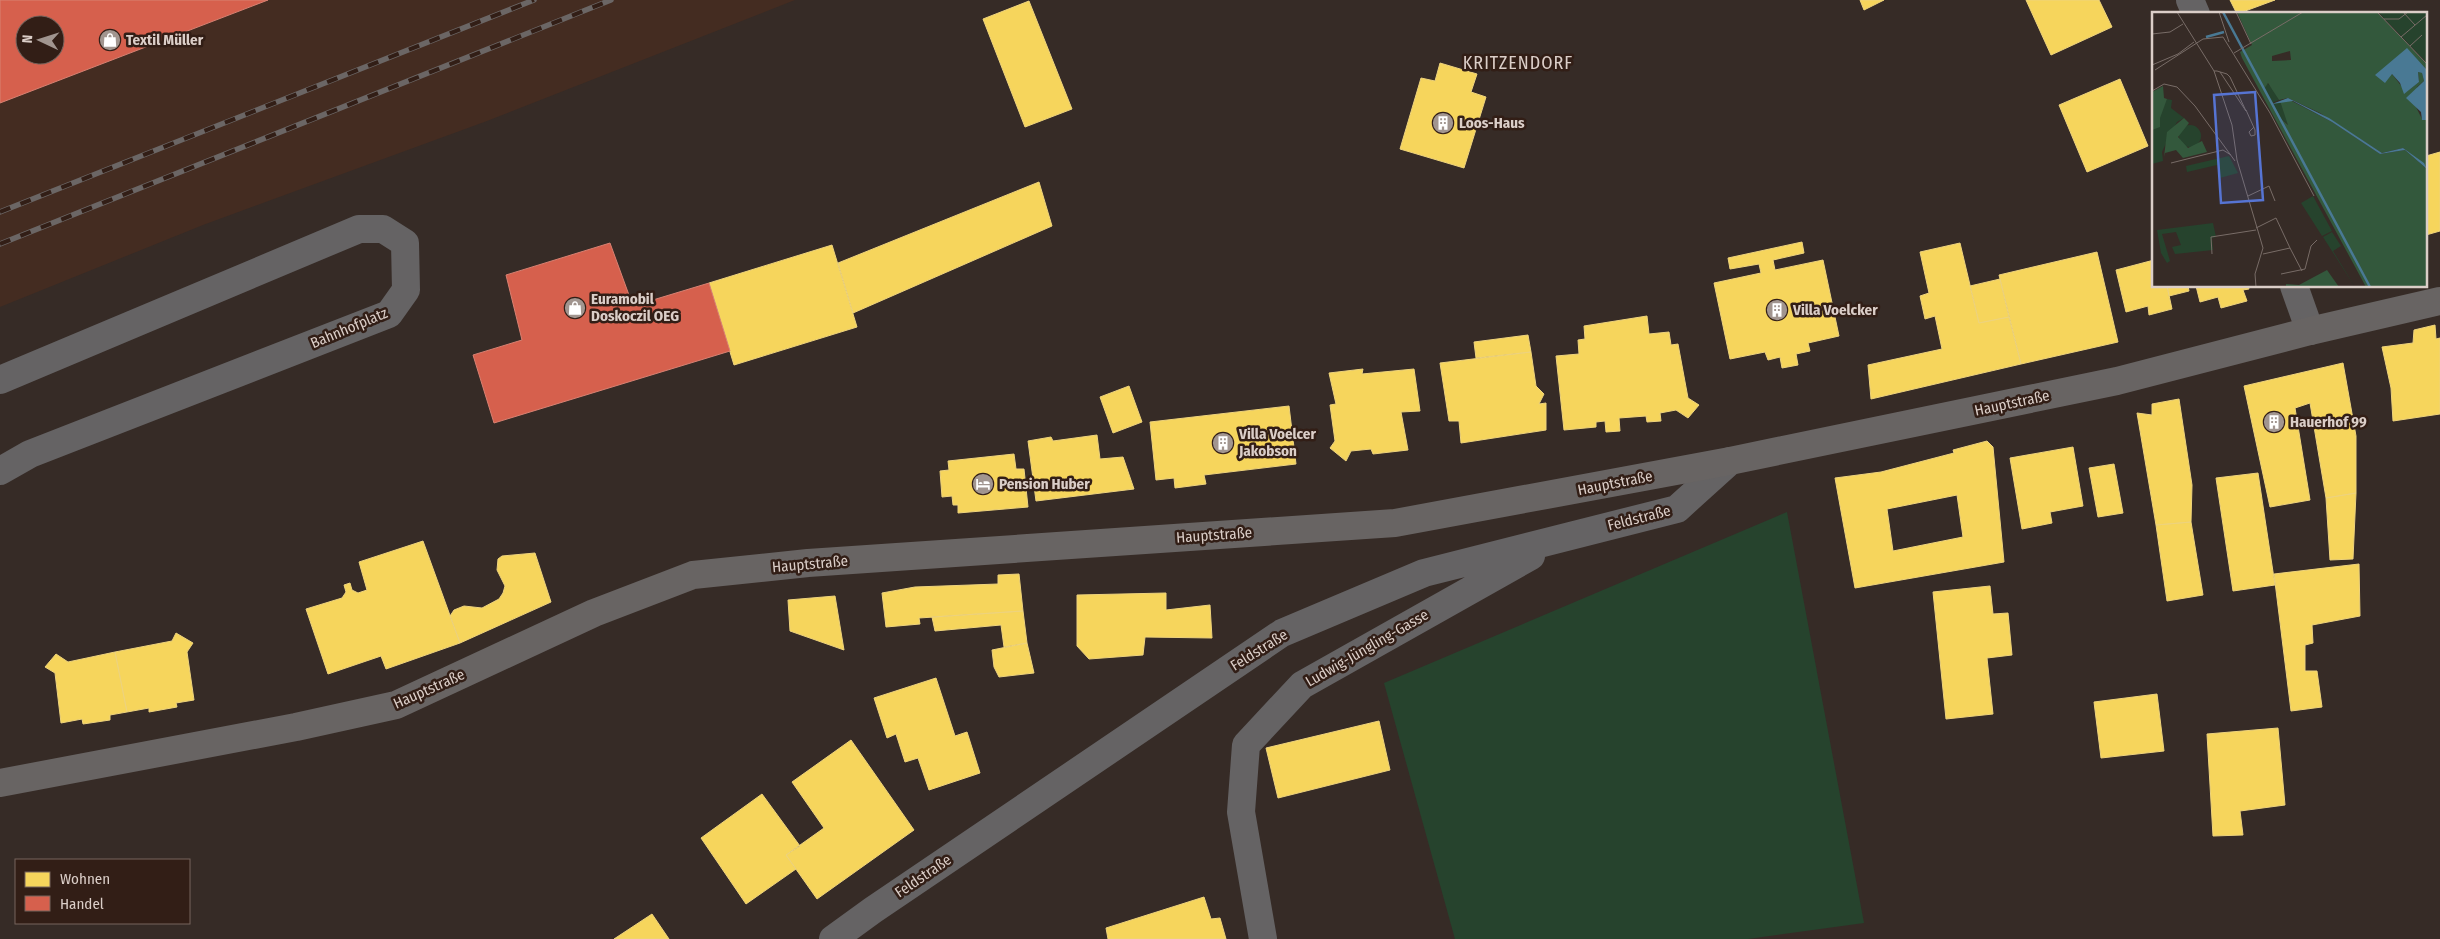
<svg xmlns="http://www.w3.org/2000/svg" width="2440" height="939" viewBox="0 0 2440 939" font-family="'Fira Sans Condensed',sans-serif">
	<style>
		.built { fill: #442c21; fill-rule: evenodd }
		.green { fill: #26432d }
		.homes { fill: #f6d55c; stroke: #eed37c; fill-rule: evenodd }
		.shops { fill: #d6604d; stroke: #d88172; fill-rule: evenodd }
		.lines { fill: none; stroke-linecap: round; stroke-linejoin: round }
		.minor { stroke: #656364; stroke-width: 28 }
		.major { stroke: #686463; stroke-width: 28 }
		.rail-casing { stroke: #6b6665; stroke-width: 5.5 }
		.rail { stroke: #321e16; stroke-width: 4; stroke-dasharray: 11; stroke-linecap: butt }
		.labels { text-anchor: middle; stroke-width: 5; stroke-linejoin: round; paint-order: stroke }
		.poi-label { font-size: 15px; font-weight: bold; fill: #dbcec8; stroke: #321e16; text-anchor: start }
		.street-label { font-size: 15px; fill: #dbcec8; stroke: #321e16 }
		.quarter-label { font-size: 18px; letter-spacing: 1px; fill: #dbcec8; stroke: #321e16 }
		.inset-river { fill: none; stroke: #497994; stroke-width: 2.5 }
		.inset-road { fill: none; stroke: #786c67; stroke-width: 1 }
		.view { fill: #5674d3; fill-opacity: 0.15; stroke: #5674d3; stroke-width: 2.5 }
		.inset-edge { fill: none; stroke: #dbcec8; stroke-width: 2.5 }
	</style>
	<rect width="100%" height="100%" fill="#362b26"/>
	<path class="built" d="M 0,0 L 795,0 L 487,121 L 203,225 L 0,307 ZM 25,25 L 55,25 L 55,55 L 25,55 Z"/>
	<path class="green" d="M 1787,512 L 1864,923 L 1748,939 L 1455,939 L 1384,683 Z"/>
	<path class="homes" d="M 1860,0 L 1884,0 L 1864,10 Z
		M 2026,0 L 2099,0 L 2112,27 L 2051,55 Z
		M 2230,0 L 2275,0 L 2237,14 Z
		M 1029,1 L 1072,109 L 1025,127 L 983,19 Z
		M 1440,63 L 1477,74 L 1471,92 L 1486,97 L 1464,168 L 1400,149 L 1421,78 L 1435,81 Z
		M 2120,79 L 2148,146 L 2087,172 L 2059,105 Z
		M 2440,152 L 2440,231 L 2426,235 L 2426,156 Z
		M 1039,182 L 1052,226 L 853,313 L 838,263 Z
		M 1802,242 L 1804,253 L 1773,260 L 1775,270 L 1823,260 L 1839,336 L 1808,343 L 1810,351 L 1796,354 L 1798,365 L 1782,368 L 1780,357 L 1768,360 L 1765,352 L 1730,359 L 1714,283 L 1761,273 L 1759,264 L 1730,269 L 1728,258 Z
		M 1960,243 L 1979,323 L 2009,317 L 2021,364 L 1871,399 L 1868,365 L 1942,349 L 1935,316 L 1925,319 L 1920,296 L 1929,293 L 1920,252 Z
		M 832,245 L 857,327 L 734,365 L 709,283 Z
		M 2097,252 L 2118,342 L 2021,364 L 1999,275 Z
		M 2154,260 L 2154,286 L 2167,286 L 2172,309 L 2149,315 L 2148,306 L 2126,312 L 2116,270 Z
		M 2000,279 L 2009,317 L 1979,323 L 1970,286 Z
		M 2167,286 L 2188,286 L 2189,291 L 2169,296 Z
		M 2196,286 L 2248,286 L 2249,289 L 2243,290 L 2247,301 L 2221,308 L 2218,297 L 2200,302 Z
		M 1647,316 L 1649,334 L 1669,332 L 1671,345 L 1678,344 L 1688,398 L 1699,405 L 1688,418 L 1676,410 L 1660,413 L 1661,421 L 1647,422 L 1646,416 L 1619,418 L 1620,431 L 1606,432 L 1605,421 L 1596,422 L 1596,427 L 1564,430 L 1556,356 L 1579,354 L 1578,340 L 1585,339 L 1584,326 Z
		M 2435,325 L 2436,339 L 2440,338 L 2440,414 L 2393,421 L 2391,388 L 2382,347 L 2413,343 L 2414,330 Z
		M 1528,335 L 1531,352 L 1476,358 L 1474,342 Z
		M 1531,352 L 1536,386 L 1544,394 L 1539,404 L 1546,403 L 1546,430 L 1461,443 L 1459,421 L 1449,421 L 1440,363 Z
		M 2343,363 L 2356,436 L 2356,493 L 2326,498 L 2310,403 L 2295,408 L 2310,500 L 2270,507 L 2244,386 Z
		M 1363,369 L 1362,374 L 1414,369 L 1420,411 L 1401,412 L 1408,450 L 1373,454 L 1371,449 L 1351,451 L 1346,461 L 1330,448 L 1335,441 L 1330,405 L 1336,404 L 1329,373 Z
		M 1129,386 L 1142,422 L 1113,433 L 1100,397 Z
		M 2179,399 L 2192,485 L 2191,522 L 2156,525 L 2137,413 L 2152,415 L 2152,404 Z
		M 1289,406 L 1296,464 L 1204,475 L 1206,484 L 1175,488 L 1174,478 L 1156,480 L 1150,422 Z
		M 1097,435 L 1100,459 L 1123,457 L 1134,489 L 1036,501 L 1028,441 L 1051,437 L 1053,441 Z
		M 1987,441 L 1993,447 L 2004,562 L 1855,588 L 1835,478 L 1881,472 L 1954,453 L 1953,450 ZM 1957,495 L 1963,537 L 1893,551 L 1887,509 Z
		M 2073,447 L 2083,506 L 2050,512 L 2052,523 L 2022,529 L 2010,458 Z
		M 1014,454 L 1016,469 L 1024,469 L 1028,507 L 958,513 L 958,505 L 953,505 L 952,496 L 942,497 L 940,471 L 949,470 L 948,461 Z
		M 2114,464 L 2123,513 L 2098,517 L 2089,468 Z
		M 2258,473 L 2275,585 L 2233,591 L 2216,478 Z
		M 2356,493 L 2353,559 L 2330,560 L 2326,498 Z
		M 2191,522 L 2203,595 L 2167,601 L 2156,525 Z
		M 423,541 L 460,643 L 386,669 L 381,656 L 328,674 L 306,609 L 342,598 L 346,592 L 344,585 L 350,583 L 352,590 L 358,593 L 367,590 L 359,562 Z
		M 535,553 L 551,602 L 460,643 L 450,616 L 454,610 L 464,606 L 482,608 L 499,599 L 503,593 L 505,586 L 497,570 L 498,559 L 502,556 Z
		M 2359,564 L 2360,616 L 2312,625 L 2313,643 L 2305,645 L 2305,671 L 2317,671 L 2322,707 L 2291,711 L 2274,574 Z
		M 1019,574 L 1023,611 L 919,618 L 920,624 L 886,627 L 882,593 L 915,587 L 998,584 L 998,575 Z
		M 1990,586 L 1993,614 L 2008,613 L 2012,655 L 1987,658 L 1993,714 L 1946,719 L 1933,592 Z
		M 1166,593 L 1166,610 L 1210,605 L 1212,638 L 1145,637 L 1143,655 L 1089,659 L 1077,646 L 1077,595 Z
		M 835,596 L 844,650 L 790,631 L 788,600 Z
		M 1023,611 L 1027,643 L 1004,647 L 1001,625 L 935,631 L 932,617 Z
		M 176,633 L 193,643 L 187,652 L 194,700 L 176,703 L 177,707 L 149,712 L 149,708 L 127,712 L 115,652 L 172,641 Z
		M 1027,643 L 1034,673 L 999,677 L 994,667 L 992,650 Z
		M 115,652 L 127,712 L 110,715 L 110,720 L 83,724 L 82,719 L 61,723 L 55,673 L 45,667 L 56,654 L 68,662 Z
		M 936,678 L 955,736 L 967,732 L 980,773 L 929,790 L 918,758 L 905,762 L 896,734 L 887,738 L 874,698 Z
		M 2157,694 L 2164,751 L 2101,758 L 2094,702 Z
		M 1379,721 L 1390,770 L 1278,798 L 1266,748 Z
		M 2278,728 L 2285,805 L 2240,811 L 2243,835 L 2213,836 L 2207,734 Z
		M 851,740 L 914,830 L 817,899 L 786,855 L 824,828 L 792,782 Z
		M 762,794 L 800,846 L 786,855 L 796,869 L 746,904 L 701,838 Z
		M 1204,897 L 1211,919 L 1220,918 L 1226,939 L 1108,939 L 1106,928 Z
		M 652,914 L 669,939 L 614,939 Z"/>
	<path class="shops" d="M 0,0 L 268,0 L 0,103 ZM 25,25 L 55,25 L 55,55 L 25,55 Z
		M 610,243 L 633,306 L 709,283 L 730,351 L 494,423 L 473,355 L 522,340 L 506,275 Z"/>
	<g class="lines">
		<path class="minor" d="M 2190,0 L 2196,14
			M 2294,286 L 2310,331
			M 0,380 L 359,229 L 383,229 L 405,243 L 406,290 L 389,314 L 30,454 L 0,471
			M 833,939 L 873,910 L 1282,633 L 1424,573 L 1677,509 L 1730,461
			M 1263,939 L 1241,812 L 1246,745 L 1302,685 L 1531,556"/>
		<path class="major" d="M 0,783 L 296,727 L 396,705 L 594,613 L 693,575 L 808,563 L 1395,523 L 1730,461 L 2117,381 L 2310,331 L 2440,301"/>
		<g class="rail-casing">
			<path id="rail" d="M 0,212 L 534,0
				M 0,244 L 611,0"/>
		</g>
		<use href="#rail" class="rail"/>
	</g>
	<defs>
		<g id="shop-disc" transform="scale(1.125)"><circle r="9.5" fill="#a1958f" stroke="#321e16"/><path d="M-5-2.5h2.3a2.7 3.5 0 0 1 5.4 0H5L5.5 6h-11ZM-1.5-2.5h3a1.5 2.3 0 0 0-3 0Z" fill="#fff"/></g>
		<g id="building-disc" transform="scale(1.125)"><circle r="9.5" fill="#a1958f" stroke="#321e16"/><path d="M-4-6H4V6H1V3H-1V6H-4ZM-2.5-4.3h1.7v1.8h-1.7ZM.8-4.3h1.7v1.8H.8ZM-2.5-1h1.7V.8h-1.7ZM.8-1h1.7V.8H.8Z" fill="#fff"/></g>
		<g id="hotel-disc" transform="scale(1.125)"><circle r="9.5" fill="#a1958f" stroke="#321e16"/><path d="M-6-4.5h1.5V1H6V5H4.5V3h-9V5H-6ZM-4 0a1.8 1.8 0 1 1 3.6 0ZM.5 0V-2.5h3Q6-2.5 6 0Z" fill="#fff"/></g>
	</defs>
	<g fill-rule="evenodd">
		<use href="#shop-disc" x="110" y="40"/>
		<use href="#building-disc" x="1443" y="123"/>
		<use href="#shop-disc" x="575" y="308"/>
		<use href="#building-disc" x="1777" y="310"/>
		<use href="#building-disc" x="2274" y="422"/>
		<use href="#building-disc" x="1223" y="443"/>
		<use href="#hotel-disc" x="983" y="484"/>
	</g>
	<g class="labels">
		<g class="poi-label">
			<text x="126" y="45">Textil Müller</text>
			<text x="1459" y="128">Loos-Haus</text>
			<text x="591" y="304">Euramobil<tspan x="591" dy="17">Doskoczil OEG</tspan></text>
			<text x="1793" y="315">Villa Voelcker</text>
			<text x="2290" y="427">Hauerhof 99</text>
			<text x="1239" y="439">Villa Voelcer<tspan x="1239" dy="17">Jakobson</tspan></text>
			<text x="999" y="489">Pension Huber</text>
		</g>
		<g class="street-label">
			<text transform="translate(349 328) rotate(-23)" y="5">Bahnhofplatz</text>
			<text transform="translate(2012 403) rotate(-12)" y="5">Hauptstraße</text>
			<text transform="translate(1615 483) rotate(-11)" y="5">Hauptstraße</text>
			<text transform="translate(1639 518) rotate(-14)" y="5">Feldstraße</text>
			<text transform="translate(1214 535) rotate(-4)" y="5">Hauptstraße</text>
			<text transform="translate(810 564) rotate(-5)" y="5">Hauptstraße</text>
			<text transform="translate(1367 648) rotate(-30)" y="5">Ludwig-Jüngling-Gasse</text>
			<text transform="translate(1259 650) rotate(-32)" y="5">Feldstraße</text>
			<text transform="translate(429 689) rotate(-24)" y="5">Hauptstraße</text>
			<text transform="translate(923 876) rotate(-34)" y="5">Feldstraße</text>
		</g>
		<g class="quarter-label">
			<text x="1518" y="69">KRITZENDORF</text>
		</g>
	</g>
	<g transform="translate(2152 12)">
		<rect width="275" height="275" fill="#362b26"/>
		<path d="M 226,0 L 275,0 L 275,51 ZM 115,71 L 121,77 L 127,88 L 120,91 L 112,77 ZM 15,87 L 20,88 L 19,96 L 32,106 L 25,110 L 15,129 L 10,140 L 11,149 L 0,152 L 0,118 ZM 128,89 L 137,113 L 128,106 L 121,92 ZM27 124a11 11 0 1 1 22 0a11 11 0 1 1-22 0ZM 77,144 L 86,161 L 68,166 L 65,153 L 35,160 L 34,154 ZM 161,184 L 180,219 L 170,224 L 149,191 ZM 61,211 L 64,225 L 60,226 L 61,238 L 23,242 L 20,235 L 29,233 L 24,220 L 10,222 L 18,249 L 15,251 L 9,241 L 5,218 ZM 180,220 L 189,234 L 181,239 L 203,275 L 171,225 Z" fill="#26432d"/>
		<path d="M 85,0 L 225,0 L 275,52 L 275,58 L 255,37 L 225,65 L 240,62 L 254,80 L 267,70 L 266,60 L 270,61 L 272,69 L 265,75 L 262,91 L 270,107 L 275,100 L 275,155 L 251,136 L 230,141 L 168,101 L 136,86 L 127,88 L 116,71 L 112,77 L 128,106 L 136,113 L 128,89 L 136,87 L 180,110 L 228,142 L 253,138 L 275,157 L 275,275 L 214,275 L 90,46 L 88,40 L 100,33 ZM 138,39 L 139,48 L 120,49 L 120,44 ZM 11,74 L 12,86 L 15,87 L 8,106 L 8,115 L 0,118 L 0,80 ZM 32,106 L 37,111 L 26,125 L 36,136 L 50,129 L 55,140 L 31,146 L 24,138 L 13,141 L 12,145 L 15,120 ZM 175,258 L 187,275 L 134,275 L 134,272 L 147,273 Z" fill="#33583c" fill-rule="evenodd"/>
		<path d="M 255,36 L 275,58 L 274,108 L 270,108 L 269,100 L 254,86 L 272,69 L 270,61 L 266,60 L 267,70 L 252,82 L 248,71 L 240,62 L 233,71 L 223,63 ZM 136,86 L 177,106 L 230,141 L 251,136 L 272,151 L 275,157 L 253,138 L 228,142 L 180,110 L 141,89 L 120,92 Z" fill="#497994"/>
		<path class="inset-river" d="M 71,0 L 218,275M 54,25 L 72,20"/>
		<path class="inset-road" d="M 25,0 L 62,59 L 80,113 L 85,148 L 111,236 L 103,262 L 104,275M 67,0 L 77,30M 84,0 L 99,32M 225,0 L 275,52M 251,0 L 263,13M 232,7 L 247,7 L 256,0M 0,22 L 18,20 L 31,12M 249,25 L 275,3M 258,34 L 270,23M 82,41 L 151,0M 0,53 L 26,42 L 42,30M 3,58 L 51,27 L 71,25 L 118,101 L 162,184M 62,59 L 65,59 L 75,62 L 78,65 L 94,99 L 68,60M 0,79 L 12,72 L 25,75 L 43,94 L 83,149M 94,98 L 103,118 L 103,123 L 99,124 L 97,120 L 102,115M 19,151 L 71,138 L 79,143M 96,184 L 117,174 L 123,189M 104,216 L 124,206 L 138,236M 60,242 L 59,225 L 104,218M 111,242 L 138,236 L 150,259M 129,262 L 153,257 L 159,234 L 165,228"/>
		<path class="view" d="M 103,80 L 111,188 L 69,191 L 62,83 Z"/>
		<rect width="275" height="275" class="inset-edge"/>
	</g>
	<rect x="15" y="859" width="175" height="65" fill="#321e16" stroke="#76645d"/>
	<rect x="25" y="872" width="25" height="15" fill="#f6d55c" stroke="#76645d"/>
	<text x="60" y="884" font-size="15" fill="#dbcec8">Wohnen</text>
	<rect x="25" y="896" width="25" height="15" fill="#d6604d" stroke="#76645d"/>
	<text x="60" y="909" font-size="15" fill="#dbcec8">Handel</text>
	<g transform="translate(40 40) rotate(274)"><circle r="24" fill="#321e16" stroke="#76645d"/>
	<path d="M0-4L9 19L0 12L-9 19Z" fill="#a1958f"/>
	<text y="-8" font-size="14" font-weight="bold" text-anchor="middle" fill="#dbcec8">N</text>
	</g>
</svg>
